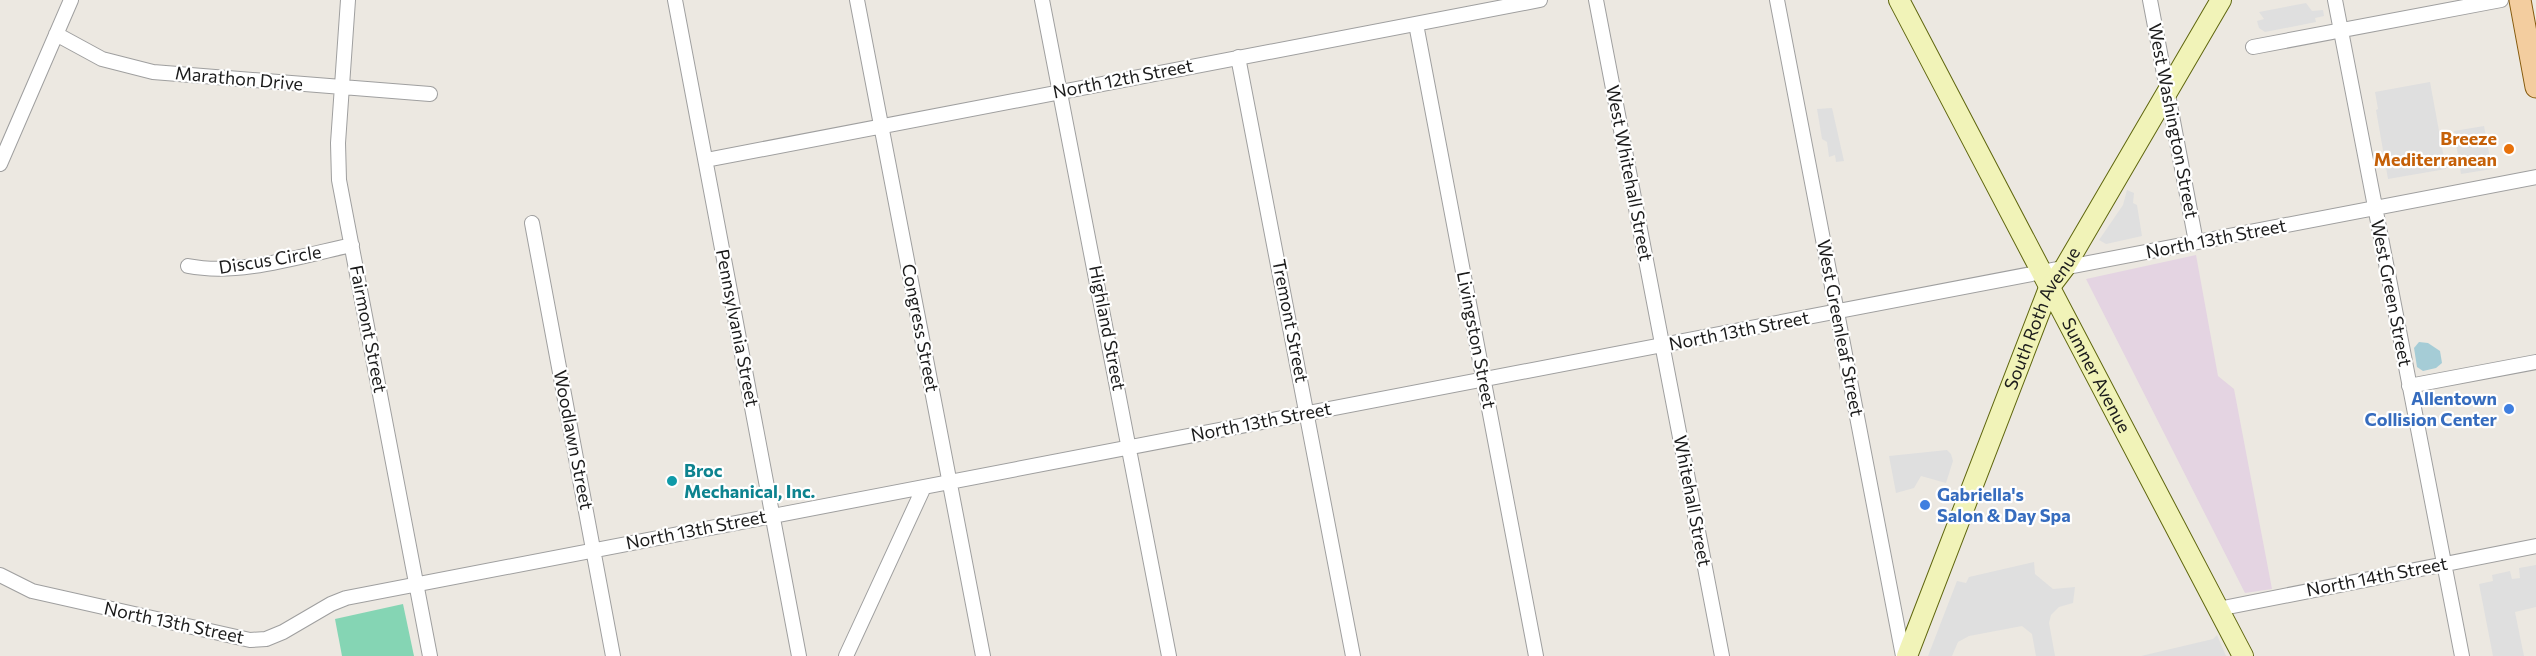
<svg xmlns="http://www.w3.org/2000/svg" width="2536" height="656" viewBox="0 0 2536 656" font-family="Commissioner,sans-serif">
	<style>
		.industrial { fill: #e4d4e2 }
		.pitch { fill: #85d5b4 }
		.parking { fill: #dfdfdf }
		.water { fill: #a5ccd6 }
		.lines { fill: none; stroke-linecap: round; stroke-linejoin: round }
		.street-casing { stroke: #9f9f9f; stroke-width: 16 }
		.secondary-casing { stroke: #5f660e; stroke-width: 22 }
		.primary-casing { stroke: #855a0d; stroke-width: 23 }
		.street { stroke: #fff; stroke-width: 14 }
		.secondary { stroke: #f1f3b8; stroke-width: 20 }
		.primary { stroke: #f3cd9f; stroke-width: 21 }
		.food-dot { fill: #e8710a; stroke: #fff; stroke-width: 2 }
		.shop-dot { fill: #3f7fe0; stroke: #fff; stroke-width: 2 }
		.culture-dot { fill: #0f9aa8; stroke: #fff; stroke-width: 2 }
		.labels { text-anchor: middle; stroke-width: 4.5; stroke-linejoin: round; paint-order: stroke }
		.street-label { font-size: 18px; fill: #1b1b1b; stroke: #fff }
		.food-label { font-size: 18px; font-weight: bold; fill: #c56008; stroke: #fff; text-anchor: end }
		.shop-label { font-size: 18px; font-weight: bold; fill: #366cbe; stroke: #fff; text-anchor: end }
		.culture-label { font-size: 18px; font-weight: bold; fill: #0d838f; stroke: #fff; text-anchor: start }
	</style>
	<rect width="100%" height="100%" fill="#ece8e1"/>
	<path class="industrial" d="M 2196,255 L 2218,376 L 2234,389 L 2272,589 L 2245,593 L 2086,279 Z"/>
	<path class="pitch" d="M 403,604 L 414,656 L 342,656 L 335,619 Z"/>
	<path class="parking" d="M 2306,3 L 2312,11 L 2323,10 L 2324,16 L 2315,18 L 2316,22 L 2265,32 L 2259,28 L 2257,21 L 2264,19 L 2259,12 Z
		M 2430,82 L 2446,169 L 2388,179 L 2376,110 L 2378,109 L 2375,92 Z
		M 1832,108 L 1844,161 L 1836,162 L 1835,155 L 1829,157 L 1827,142 L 1822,139 L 1817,109 Z
		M 2484,126 L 2492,169 L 2461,174 L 2454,131 Z
		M 2127,190 L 2134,193 L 2133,203 L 2137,205 L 2142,236 L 2106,244 L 2099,240 L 2123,205 Z
		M 1947,450 L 1951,454 L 1953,461 L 1946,483 L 1921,476 L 1914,488 L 1896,493 L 1889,456 Z
		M 2034,562 L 2035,574 L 2053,589 L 2075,587 L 2073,603 L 2059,607 L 2051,615 L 2049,623 L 2055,656 L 2036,656 L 2032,634 L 2022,626 L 1969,636 L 1958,642 L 1952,656 L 1928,656 L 1957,581 L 1966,583 L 1969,577 Z
		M 2536,565 L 2536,607 L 2515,612 L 2524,656 L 2493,656 L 2479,584 L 2493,581 L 2492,575 L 2510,571 L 2512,579 L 2520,578 L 2519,568 Z
		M 2217,635 L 2226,656 L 2141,656 L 2213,639 Z"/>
	<path class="water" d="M 2419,342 L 2428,343 L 2440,351 L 2442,363 L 2436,368 L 2423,371 L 2417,367 L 2414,348 Z"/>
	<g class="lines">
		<g class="street-casing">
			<path id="street" d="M 348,0 L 338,143 L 339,180 L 430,656
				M 675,0 L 799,656
				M 857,0 L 983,656
				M 1042,0 L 1169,656
				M 1596,0 L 1722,656
				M 1777,0 L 1903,656
				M 2150,0 L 2196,242
				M 2335,0 L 2462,656
				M 1416,24 L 1536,656
				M 56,34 L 102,59 L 153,72 L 430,94
				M 2253,47 L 2501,0
				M 1238,57 L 1353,656
				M 706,160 L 1540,0
				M 0,164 L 71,0
				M 532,223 L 613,656
				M 188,266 C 240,276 300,256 352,245
				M 2409,386 L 2536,362
				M 0,575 L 32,591 L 250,640 L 266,639 L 283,632 L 331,604 L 346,598 L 2536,177
				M 2218,609 L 2536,546
				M 846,656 L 924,487"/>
		</g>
		<g class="secondary-casing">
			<g id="secondary">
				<path id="s1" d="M 1899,0 L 2243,656"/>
				<path id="s2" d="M 1907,656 L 2049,288 L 2065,267 L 2221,0"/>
			</g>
		</g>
		<g class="primary-casing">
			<path id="primary" d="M 2520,0 L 2536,87"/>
		</g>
		<use href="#street" class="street"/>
		<use href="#secondary" class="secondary"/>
		<use href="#primary" class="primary"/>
	</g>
	<circle class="food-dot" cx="2509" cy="149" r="6"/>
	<g class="shop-dot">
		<circle cx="2509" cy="409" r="6"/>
		<circle cx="1925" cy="505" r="6"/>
	</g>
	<circle class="culture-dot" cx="672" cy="481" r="6"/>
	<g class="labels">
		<g class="street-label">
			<text transform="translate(239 79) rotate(5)" y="6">Marathon Drive</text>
			<text transform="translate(1123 79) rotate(-11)" y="6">North 12th Street</text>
			<text transform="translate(2173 121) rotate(79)" y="6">West Washington Street</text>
			<text transform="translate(1629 173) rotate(79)" y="6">West Whitehall Street</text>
			<text transform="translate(2216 239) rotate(-11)" y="6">North 13th Street</text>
			<text transform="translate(270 260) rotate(-9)" y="6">Discus Circle</text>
			<text transform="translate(2391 293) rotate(79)" y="6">West Green Street</text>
			<text dy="6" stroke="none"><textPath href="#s2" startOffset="364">South Roth Avenue</textPath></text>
			<text transform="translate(1290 321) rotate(79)" y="6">Tremont Street</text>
			<text transform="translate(737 328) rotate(79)" y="6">Pennsylvania Street</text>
			<text transform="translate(920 328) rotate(79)" y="6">Congress Street</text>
			<text transform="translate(1107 328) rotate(79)" y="6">Highland Street</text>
			<text transform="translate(1840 328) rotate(79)" y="6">West Greenleaf Street</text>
			<text transform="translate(368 329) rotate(79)" y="6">Fairmont Street</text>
			<text transform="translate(1739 331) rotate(-11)" y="6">North 13th Street</text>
			<text transform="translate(1476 340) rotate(79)" y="6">Livingston Street</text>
			<text dy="6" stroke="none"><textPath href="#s1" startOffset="424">Sumner Avenue</textPath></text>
			<text transform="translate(1261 422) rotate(-11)" y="6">North 13th Street</text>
			<text transform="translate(573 440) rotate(79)" y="6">Woodlawn Street</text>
			<text transform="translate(1692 501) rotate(79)" y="6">Whitehall Street</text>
			<text transform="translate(696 530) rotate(-11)" y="6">North 13th Street</text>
			<text transform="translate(2377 577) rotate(-11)" y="6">North 14th Street</text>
			<text transform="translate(174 623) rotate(12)" y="6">North 13th Street</text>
		</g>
		<g class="food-label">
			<text x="2497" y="145">Breeze<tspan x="2497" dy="21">Mediterranean</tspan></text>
		</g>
		<g class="shop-label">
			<text x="2497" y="405">Allentown<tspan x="2497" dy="21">Collision Center</tspan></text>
			<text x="1937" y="501" text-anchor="start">Gabriella's<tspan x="1937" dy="21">Salon &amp; Day Spa</tspan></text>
		</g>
		<g class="culture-label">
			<text x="684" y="477">Broc<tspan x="684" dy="21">Mechanical, Inc.</tspan></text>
		</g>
	</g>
</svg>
